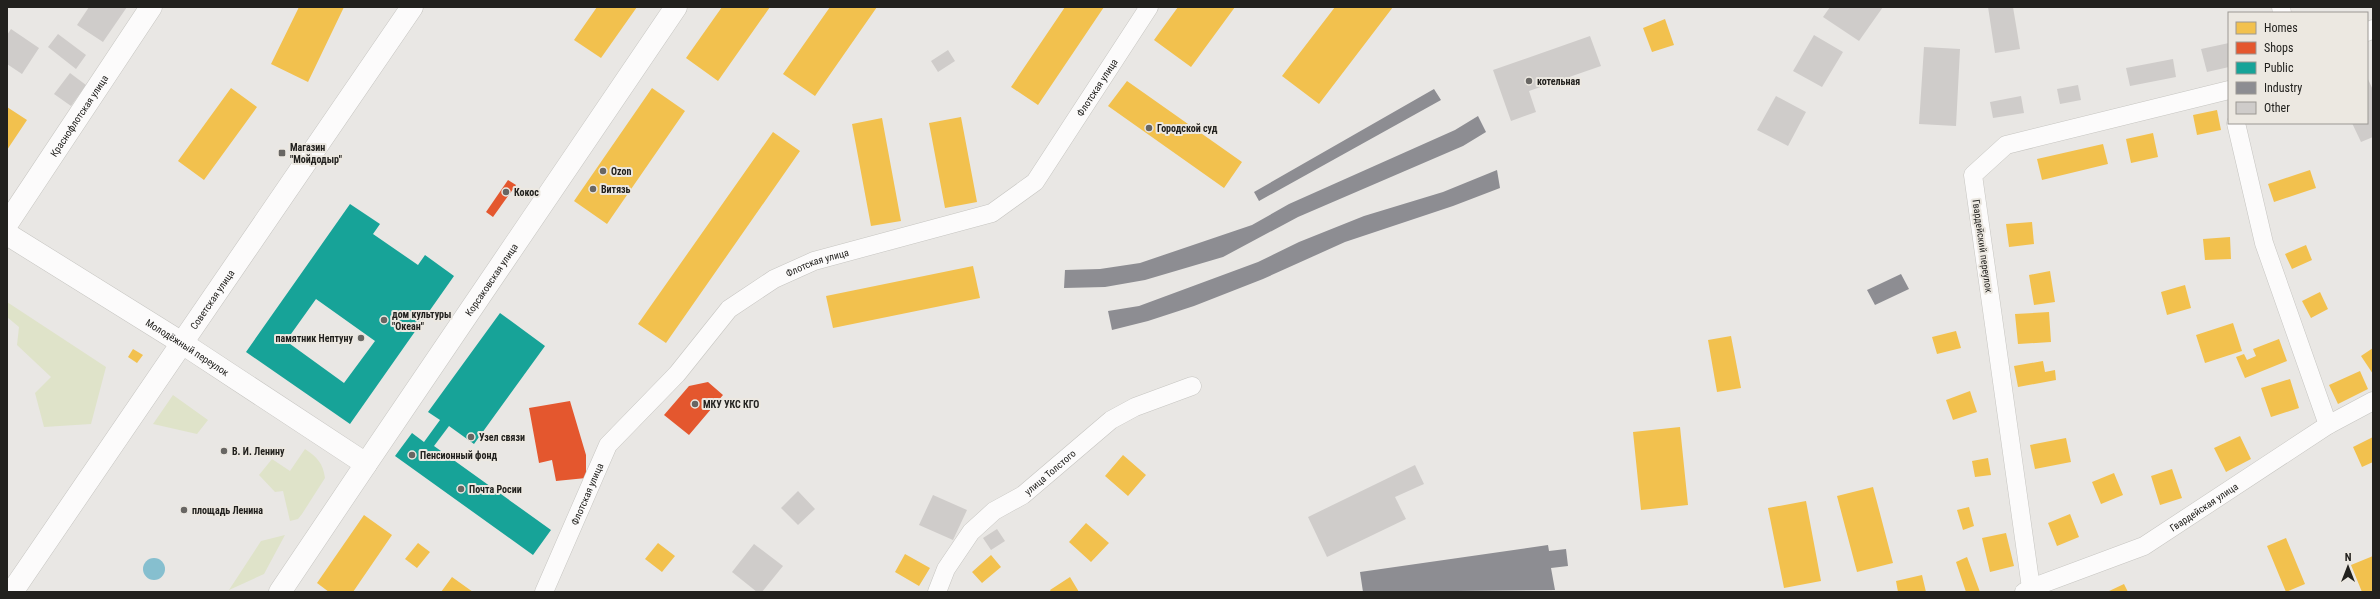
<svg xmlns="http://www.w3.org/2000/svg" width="2380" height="599" viewBox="0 0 2380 599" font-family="'Roboto Condensed',sans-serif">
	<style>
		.green { fill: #dfe3c9 }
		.water { fill: #86bfcf }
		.homes { fill: #f2c14e }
		.shops { fill: #e4572e }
		.public { fill: #17a398; fill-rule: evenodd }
		.industry { fill: #8d8d92 }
		.building { fill: #cfccca }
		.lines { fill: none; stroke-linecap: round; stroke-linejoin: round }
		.minor-casing { stroke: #c6c5c1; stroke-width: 19 }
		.tertiary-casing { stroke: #c6c5c1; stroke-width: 23 }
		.secondary-casing { stroke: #c6c5c1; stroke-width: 23 }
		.minor { stroke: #fcfbfb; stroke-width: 18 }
		.tertiary { stroke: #fcfbfb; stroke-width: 22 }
		.secondary { stroke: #fcfbfb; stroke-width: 22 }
		.poi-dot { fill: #686663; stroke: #ece8e1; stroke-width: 1.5 }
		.labels { text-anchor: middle; stroke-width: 4; stroke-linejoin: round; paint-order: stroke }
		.poi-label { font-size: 10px; font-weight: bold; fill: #22211e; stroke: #ece8e1; text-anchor: start }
		.street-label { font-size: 10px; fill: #22211e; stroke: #ece8e1 }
	</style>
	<rect width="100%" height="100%" fill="#e9e7e4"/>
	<path class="green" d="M 7,302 L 106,367 L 91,424 L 44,427 L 35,393 L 51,377 L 17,345 L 19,327 L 7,317 Z
		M 173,395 L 208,420 L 197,434 L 153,424 Z
		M 305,449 C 317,457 323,463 325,478 L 302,514 L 298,519 L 290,521 L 283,491 L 275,492 L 259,475 L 272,459 L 290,471 Z
		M 285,535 L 264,574 L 229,590 L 261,541 Z"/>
	<path class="water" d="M143 569a11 11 0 1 1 22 0a11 11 0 1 1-22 0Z"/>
	<path class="homes" d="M 299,7 L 344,7 L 308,82 L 271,64 Z
		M 597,7 L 637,7 L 601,58 L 574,40 Z
		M 722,7 L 770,7 L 718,81 L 686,58 Z
		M 830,7 L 877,7 L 815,96 L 783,74 Z
		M 1065,7 L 1104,7 L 1038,105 L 1011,87 Z
		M 1178,7 L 1235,7 L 1191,67 L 1154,40 Z
		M 1335,7 L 1393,7 L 1319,104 L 1282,76 Z
		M 1665,19 L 1674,45 L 1652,52 L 1643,28 Z
		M 1127,81 L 1242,162 L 1224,188 L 1108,106 Z
		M 231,88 L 257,107 L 204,180 L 178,161 Z
		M 652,88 L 685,111 L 607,224 L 574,201 Z
		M 7,107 L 27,120 L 7,150 Z
		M 2217,110 L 2221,130 L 2197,135 L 2193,115 Z
		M 961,117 L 977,202 L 945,208 L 929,123 Z
		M 882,118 L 901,221 L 871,226 L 852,124 Z
		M 773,132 L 800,151 L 666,343 L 638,324 Z
		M 2153,133 L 2158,157 L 2131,163 L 2126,139 Z
		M 2103,144 L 2108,164 L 2042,180 L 2037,159 Z
		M 2310,170 L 2316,188 L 2274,202 L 2268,184 Z
		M 2032,222 L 2034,244 L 2009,247 L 2006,224 Z
		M 2230,237 L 2231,259 L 2205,260 L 2203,239 Z
		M 2306,245 L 2312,260 L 2292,269 L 2285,254 Z
		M 973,266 L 980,298 L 833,328 L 826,296 Z
		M 2050,271 L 2055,302 L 2034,305 L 2029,275 Z
		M 2185,285 L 2191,308 L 2167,315 L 2161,292 Z
		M 2320,292 L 2328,309 L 2311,318 L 2302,301 Z
		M 2049,312 L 2051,342 L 2018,344 L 2015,314 Z
		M 2233,323 L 2242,351 L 2205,363 L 2196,335 Z
		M 1956,331 L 1961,348 L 1937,354 L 1932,337 Z
		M 1731,336 L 1741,388 L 1717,392 L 1708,340 Z
		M 2279,339 L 2287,361 L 2245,378 L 2236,357 L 2244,354 L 2247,360 L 2256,356 L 2253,349 Z
		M 2373,348 L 2373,374 L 2361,356 Z
		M 133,349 L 143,355 L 137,363 L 128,357 Z
		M 2043,361 L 2045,372 L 2055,370 L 2056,380 L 2018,387 L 2014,366 Z
		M 2360,371 L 2368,389 L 2338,404 L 2329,385 Z
		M 2290,379 L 2299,408 L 2271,417 L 2261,388 Z
		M 1970,391 L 1977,412 L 1953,420 L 1946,400 Z
		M 1680,427 L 1688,505 L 1641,510 L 1633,432 Z
		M 2240,436 L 2251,459 L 2226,472 L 2214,448 Z
		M 2373,437 L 2373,462 L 2362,467 L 2353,447 Z
		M 2066,438 L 2071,462 L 2035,469 L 2030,445 Z
		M 1123,455 L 1146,475 L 1128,496 L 1105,476 Z
		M 1988,458 L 1991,475 L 1975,477 L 1972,461 Z
		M 2172,469 L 2182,498 L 2160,505 L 2151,476 Z
		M 2114,473 L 2123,495 L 2101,504 L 2092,482 Z
		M 1873,487 L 1893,563 L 1857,572 L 1837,496 Z
		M 1806,501 L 1821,581 L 1784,588 L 1768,508 Z
		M 1969,507 L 1974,526 L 1963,530 L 1957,510 Z
		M 2070,514 L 2079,537 L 2057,546 L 2048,523 Z
		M 364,515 L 392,535 L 353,592 L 329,592 L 317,583 Z
		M 1086,523 L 1109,543 L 1091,562 L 1069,542 Z
		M 2006,533 L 2014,566 L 1990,572 L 1982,538 Z
		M 2286,538 L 2305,584 L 2286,592 L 2267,546 Z
		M 418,543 L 430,552 L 417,568 L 405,559 Z
		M 658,543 L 675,556 L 662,572 L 645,559 Z
		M 905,554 L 930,568 L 919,586 L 895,572 Z
		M 991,555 L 1001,567 L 982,583 L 972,572 Z
		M 2373,556 L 2373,591 L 2362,592 L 2351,565 Z
		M 1967,557 L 1980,592 L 1966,592 L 1956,562 Z
		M 1922,575 L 1926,592 L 1898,592 L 1896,581 Z
		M 452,577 L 473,592 L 441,592 Z
		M 1070,577 L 1079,592 L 1051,592 L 1050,590 Z
		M 2124,584 L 2128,592 L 2107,592 Z"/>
	<path class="shops" d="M 508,180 L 516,185 L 493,217 L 486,212 Z
		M 708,382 L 723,395 L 689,435 L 664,415 L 689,386 Z
		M 570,401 L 586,455 L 586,478 L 556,481 L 552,460 L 539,463 L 529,408 Z"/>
	<path class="public" d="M 350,204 L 380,224 L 373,234 L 418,265 L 425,255 L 454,276 L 350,424 L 246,352 ZM 316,299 L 375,341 L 344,383 L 286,341 Z
		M 500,313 L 545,346 L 474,444 L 449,426 L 434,446 L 551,530 L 533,555 L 395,456 L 412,433 L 424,442 L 440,420 L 428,412 Z"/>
	<path class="industry" d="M 1434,89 L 1441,100 L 1259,201 L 1254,192 Z
		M 1478,116 L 1486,132 L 1463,146 L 1298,217 L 1223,257 L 1145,280 L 1105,287 L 1064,288 L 1065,270 L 1100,269 L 1140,263 L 1252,225 L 1289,204 L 1455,130 Z
		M 1497,170 L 1500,188 L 1453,206 L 1345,242 L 1263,279 L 1194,306 L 1148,321 L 1112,330 L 1108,311 L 1139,306 L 1258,262 L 1299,242 L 1364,216 L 1443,192 Z
		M 1901,274 L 1909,289 L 1875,305 L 1867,290 Z
		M 1548,545 L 1549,551 L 1566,549 L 1568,566 L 1551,568 L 1555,590 L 1363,592 L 1360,572 Z"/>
	<path class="building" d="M 89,7 L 127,7 L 103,42 L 77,25 Z
		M 1830,7 L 1883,7 L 1859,41 L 1823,17 Z
		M 1988,7 L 2013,7 L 2020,49 L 1995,53 Z
		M 11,29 L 39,48 L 22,74 L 7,64 L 7,35 Z
		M 58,34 L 86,55 L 76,69 L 48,47 Z
		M 1814,35 L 1843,52 L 1822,87 L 1793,71 Z
		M 1590,36 L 1601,66 L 1529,91 L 1536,112 L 1511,121 L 1493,70 Z
		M 2229,43 L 2229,67 L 2207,72 L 2201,49 Z
		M 1924,47 L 1960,49 L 1956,126 L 1919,124 Z
		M 948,50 L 955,61 L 938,72 L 931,61 Z
		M 2173,59 L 2176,77 L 2130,86 L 2126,68 Z
		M 70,73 L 86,85 L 71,106 L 54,94 Z
		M 2367,77 L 2373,90 L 2373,137 L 2361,142 L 2352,123 L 2367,123 Z
		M 2078,85 L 2081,100 L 2060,104 L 2057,89 Z
		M 1776,96 L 1806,112 L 1788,146 L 1757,130 Z
		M 2021,96 L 2024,113 L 1993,118 L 1990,102 Z
		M 1415,465 L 1424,484 L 1395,497 L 1406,519 L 1327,557 L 1308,517 Z
		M 798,491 L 815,509 L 798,525 L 781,508 Z
		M 933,495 L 967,510 L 953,540 L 919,525 Z
		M 997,529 L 1005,541 L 991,550 L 983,538 Z
		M 754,544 L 783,566 L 762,592 L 757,592 L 732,572 Z"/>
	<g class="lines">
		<g class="minor-casing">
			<g id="minor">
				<path d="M 2281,7 L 2282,13"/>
				<path d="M 2367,32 L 2373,29"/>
				<path d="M 2236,123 L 2264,243 L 2328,425"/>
				<path d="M 2031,588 L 1973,175 L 2006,145 L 2229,90"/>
				<path id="s1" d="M 544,592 L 608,445 L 677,374 L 729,309 L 774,279 L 814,261 L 992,213 L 1035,182 L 1149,7"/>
				<path id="s2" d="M 937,592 L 946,569 L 971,532 L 994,511 L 1023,495 L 1111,420 L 1135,407 L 1192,386"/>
				<path id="s3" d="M 2024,592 L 2031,588 L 2144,546 L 2328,425 L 2373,401"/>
			</g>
		</g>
		<g class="tertiary-casing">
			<g id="tertiary">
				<path id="s4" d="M 7,224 L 151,7"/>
				<path id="s5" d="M 366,464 L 676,7"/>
				<path d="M 12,592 L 182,343"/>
			</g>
		</g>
		<g class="secondary-casing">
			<g id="secondary">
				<path id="s6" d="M 7,234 L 182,343 L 366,464 L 280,592"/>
				<path id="s7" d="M 182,343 L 412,7"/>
			</g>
		</g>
		<use href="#minor" class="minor"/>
		<use href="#tertiary" class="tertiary"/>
		<use href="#secondary" class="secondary"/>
	</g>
	<g class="poi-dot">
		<circle cx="1529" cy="81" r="4"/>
		<circle cx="1149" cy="128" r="4"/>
		<rect x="278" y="149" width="8" height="8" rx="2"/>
		<circle cx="603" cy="171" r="4"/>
		<circle cx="593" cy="189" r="4"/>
		<circle cx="506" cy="192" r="4"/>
		<circle cx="384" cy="320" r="4"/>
		<circle cx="361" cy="338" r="4"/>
		<circle cx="695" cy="404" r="4"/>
		<circle cx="471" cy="437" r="4"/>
		<circle cx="224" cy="451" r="4"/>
		<circle cx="412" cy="455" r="4"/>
		<circle cx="461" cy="489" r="4"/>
		<circle cx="184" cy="510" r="4"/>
	</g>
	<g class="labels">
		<g class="poi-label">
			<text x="1537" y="85">котельная</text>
			<text x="1157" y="132">Городской суд</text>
			<text x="290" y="151">Магазин<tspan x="290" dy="12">"Мойдодыр"</tspan></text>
			<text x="611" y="175">Ozon</text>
			<text x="601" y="193">Витязь</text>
			<text x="514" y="196">Кокос</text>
			<text x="392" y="318">дом культуры<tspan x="392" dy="12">"Океан"</tspan></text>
			<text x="353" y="342" text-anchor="end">памятник Нептуну</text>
			<text x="703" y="408">МКУ УКС КГО</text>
			<text x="479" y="441">Узел связи</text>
			<text x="232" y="455">В. И. Ленину</text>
			<text x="420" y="459">Пенсионный фонд</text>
			<text x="469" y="493">Почта Росии</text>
			<text x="192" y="514">площадь Ленина</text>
		</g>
		<g class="street-label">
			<text dy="4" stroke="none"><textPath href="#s1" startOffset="791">Флотская улица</textPath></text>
			<text dy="4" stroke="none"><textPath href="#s4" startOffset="130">Краснофлотская улица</textPath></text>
			<text transform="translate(1983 246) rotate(82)" y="4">Гвардейский переулок</text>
			<text dy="4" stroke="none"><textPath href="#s1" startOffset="443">Флотская улица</textPath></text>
			<text dy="4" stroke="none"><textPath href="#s5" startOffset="223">Корсаковская улица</textPath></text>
			<text dy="4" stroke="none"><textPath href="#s7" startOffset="53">Советская улица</textPath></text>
			<text dy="4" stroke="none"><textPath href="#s6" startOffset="213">Молодёжный переулок</textPath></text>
			<text dy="4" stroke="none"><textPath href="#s2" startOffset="169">улица Толстого</textPath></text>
			<text dy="4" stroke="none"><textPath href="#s1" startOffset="107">Флотская улица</textPath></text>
			<text dy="4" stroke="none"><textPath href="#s3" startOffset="200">Гвардейская улица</textPath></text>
		</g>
	</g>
	<rect width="2380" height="599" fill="none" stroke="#22211e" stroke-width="16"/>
	<rect x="2228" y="12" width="140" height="112" fill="#ece8e1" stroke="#9b9893"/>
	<rect x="2236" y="22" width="20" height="12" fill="#f2c14e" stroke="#9b9893"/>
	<text x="2264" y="32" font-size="12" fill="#22211e">Homes</text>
	<rect x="2236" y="42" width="20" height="12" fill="#e4572e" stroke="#9b9893"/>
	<text x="2264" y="52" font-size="12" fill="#22211e">Shops</text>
	<rect x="2236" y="62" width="20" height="12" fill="#17a398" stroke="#9b9893"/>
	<text x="2264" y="72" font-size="12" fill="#22211e">Public</text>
	<rect x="2236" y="82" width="20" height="12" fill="#8d8d92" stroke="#9b9893"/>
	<text x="2264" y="92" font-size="12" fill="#22211e">Industry</text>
	<rect x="2236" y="102" width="20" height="12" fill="#cfccca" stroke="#9b9893"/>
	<text x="2264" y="112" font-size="12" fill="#22211e">Other</text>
	<g transform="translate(2348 567)" stroke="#ece8e1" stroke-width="3" paint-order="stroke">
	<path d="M0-3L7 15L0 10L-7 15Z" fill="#22211e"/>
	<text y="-6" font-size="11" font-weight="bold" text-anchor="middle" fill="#22211e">N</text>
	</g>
</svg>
